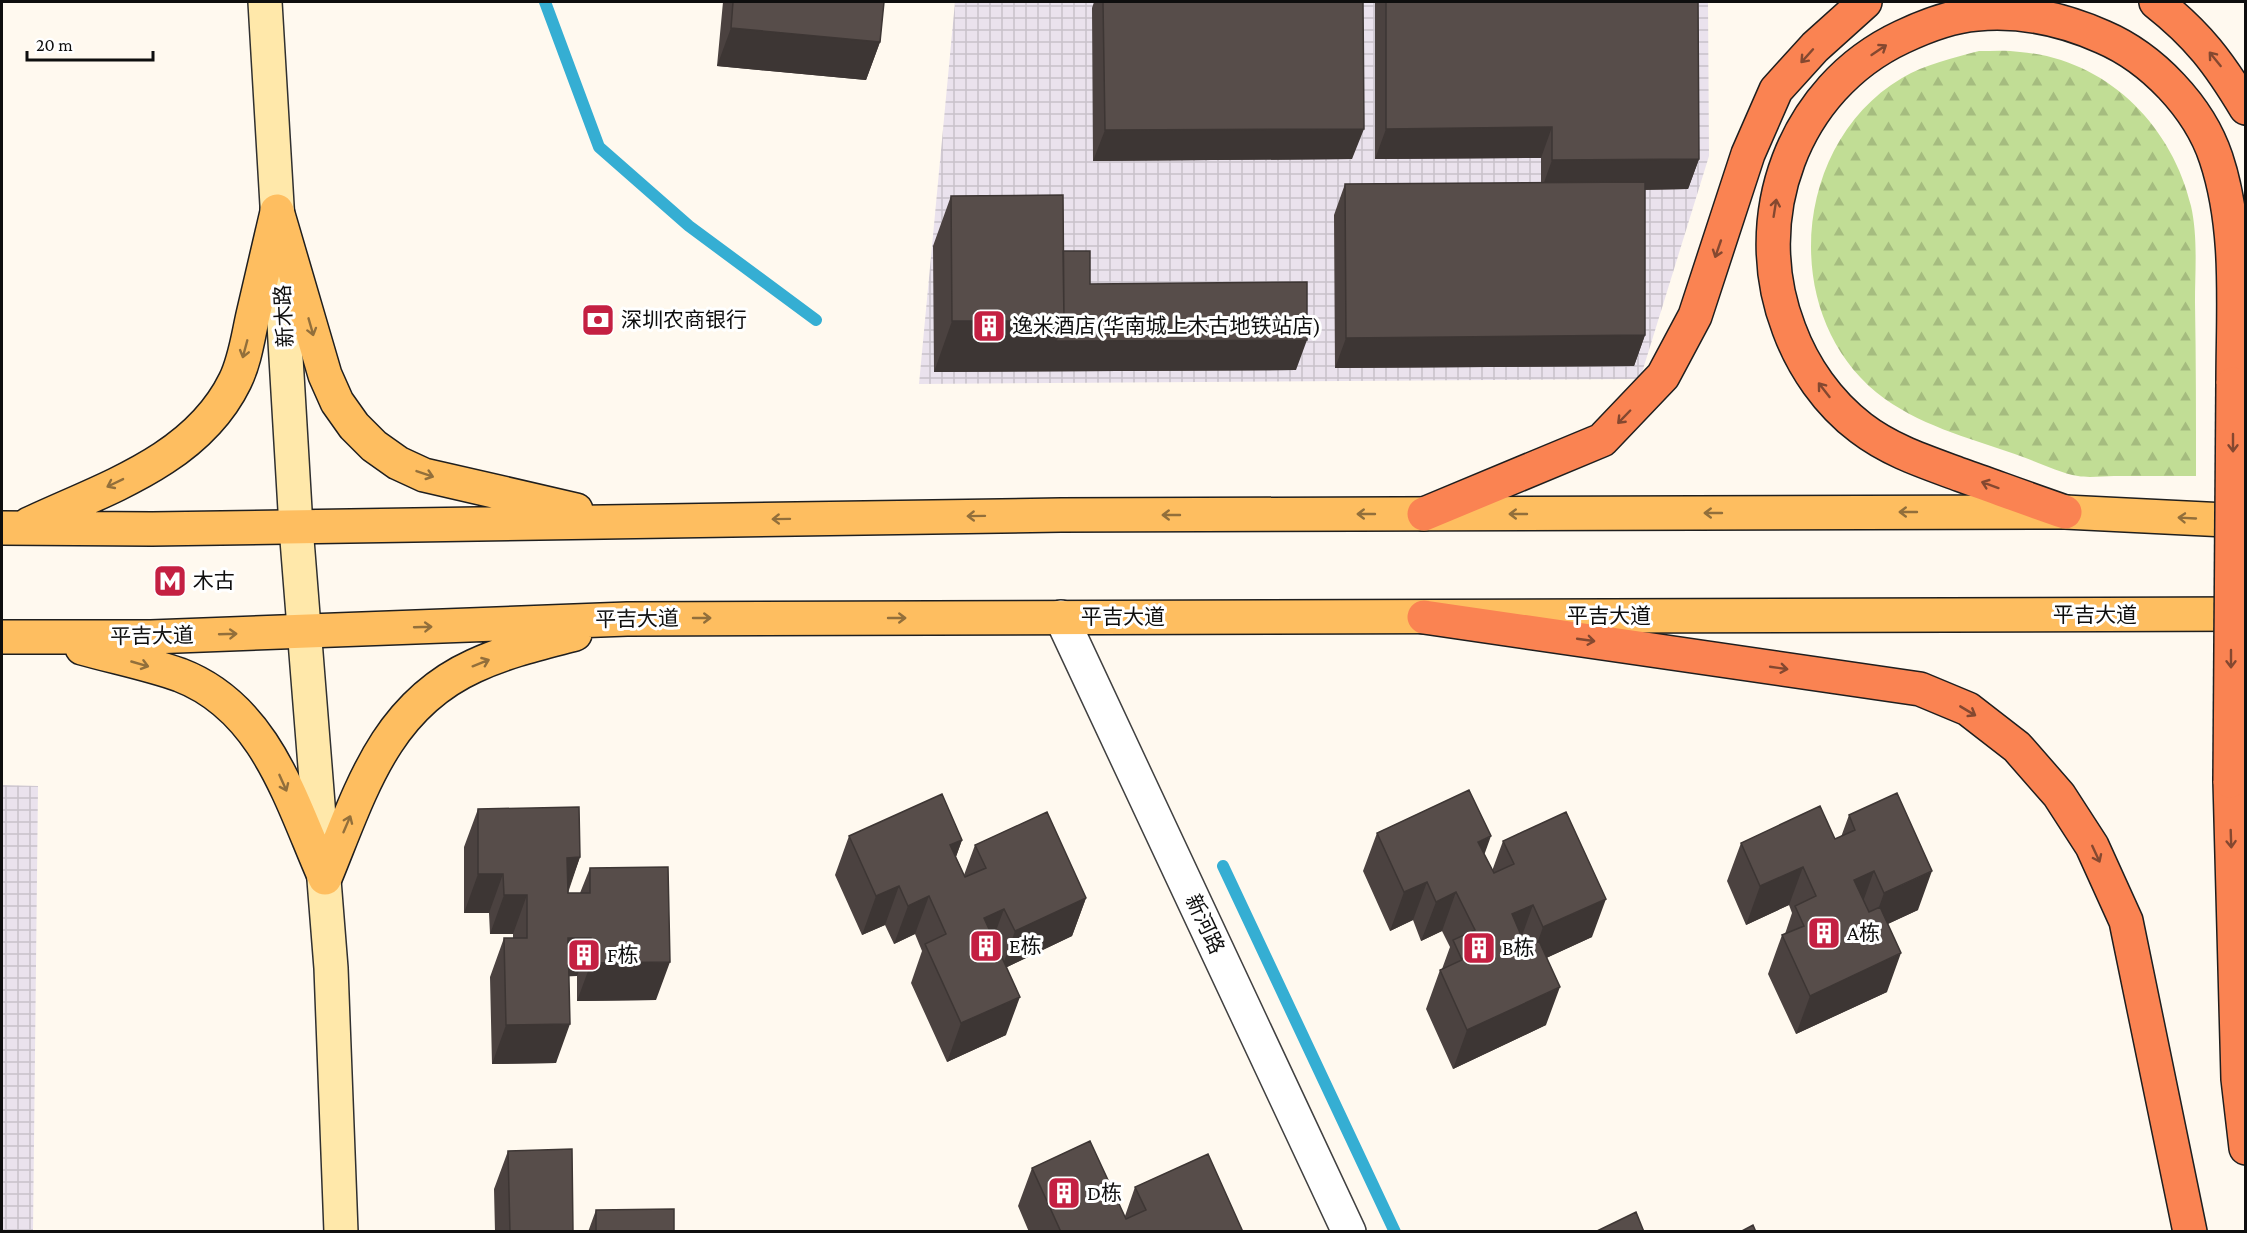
<svg xmlns="http://www.w3.org/2000/svg" width="2247" height="1233" viewBox="0 0 2247 1233" font-family="'Crimson Pro','Noto Sans SC',serif">
	<style>
		.industrial { fill: url(#industrial-grid) }
		.forest { fill: url(#forest-firs) }
		.lines { fill: none; stroke-linecap: round; stroke-linejoin: round }
		.stream { stroke: #35aed3; stroke-width: 12 }
		.street-casing { stroke: #414141; stroke-width: 36 }
		.secondary-casing { stroke: #303030; stroke-width: 36 }
		.primary-casing { stroke: #1f1f1f; stroke-width: 36 }
		.highway-casing { stroke: #1f1f1f; stroke-width: 36 }
		.street { stroke: #fff; stroke-width: 33 }
		.secondary { stroke: #ffe8aa; stroke-width: 33 }
		.primary { stroke: #febe60; stroke-width: 33 }
		.highway { stroke: #fa8352; stroke-width: 33 }
		.highway-bridge-casing { stroke: #1f1f1f; stroke-width: 36; stroke-linecap: butt }
		.highway-bridge { stroke: #fa8352; stroke-width: 33 }
		.wall { fill: #4b4240 }
		.shaded-wall { fill: #3d3634 }
		.building { fill: #574d4a; stroke: #3d3634; stroke-width: 1.5 }
		.oneway { stroke: #844830 }
		.oneway2 { stroke: #926f3b }
		.labels { text-anchor: middle; stroke-width: 6; stroke-linejoin: round; paint-order: stroke }
		.street-label { font-size: 21px; fill: #0e0e0e; stroke: #fff }
		.poi-label { font-size: 21px; fill: #0e0e0e; stroke: #fff; text-anchor: start }
	</style>
	<defs>
		<pattern id="industrial-grid" width="8" height="8" patternUnits="userSpaceOnUse" patternTransform="scale(1.5)"><rect width="8" height="8" fill="#eae2ed"/><path d="M0 4h8M4 0v8" fill="none" stroke="#c8c1ca"/></pattern>
		<pattern id="forest-firs" width="22" height="20" patternUnits="userSpaceOnUse" patternTransform="scale(1.5)"><rect width="22" height="20" fill="#c1dd95"/><path d="M5 1l3.5 6h-7zM16 11l3.5 6h-7z" fill="#a5bc7f"/></pattern>
	</defs>
	<rect width="100%" height="100%" fill="#fff9ef"/>
	<path class="industrial" d="M 955,2 L 1708,2 L 1709,156 L 1640,379 L 919,384 Z
		M 2,785 L 38,786 L 33,1231 L 2,1231 Z"/>
	<path class="forest" d="M 1979,51 C 1993,51 2007,50 2020,52 C 2106,59 2172,125 2191,206 C 2198,237 2195,271 2195,302 C 2196,360 2196,418 2196,476 C 2169,476 2142,476 2114,476 C 2103,476 2089,478 2078,476 C 2060,473 2040,463 2023,457 C 1976,440 1926,428 1885,399 C 1778,322 1790,144 1902,78 C 1926,64 1953,58 1979,51 Z"/>
	<g class="lines">
		<path class="stream" d="M 545,2 L 599,147 L 689,226 L 816,320
			M 1223,866 L 1395,1232"/>
		<g class="street-casing">
			<path id="street" d="M 1061,617 L 1349,1232"/>
		</g>
		<g class="secondary-casing">
			<path id="secondary" d="M 265,2 L 296,527 L 331,968 L 341,1232"/>
		</g>
		<g class="primary-casing">
			<path id="primary" d="M 277,211 L 325,375 L 337,402 L 354,426 L 374,446 L 398,463 L 424,475 L 576,510
				M 29,524 C 103,489 196,461 235,381 C 245,361 248,337 253,315 C 261,281 269,247 277,212
				M 2,528 L 152,529 L 1061,515 L 2065,512 L 2246,521
				M 2,637 L 151,637 L 627,619 L 2246,614
				M 82,648 C 114,657 149,664 180,675 C 266,708 291,801 325,878
				M 325,878 C 360,793 384,707 474,666 C 506,651 541,643 575,634"/>
		</g>
		<g class="highway-casing">
			<path id="highway" d="M 2156,2 C 2198,35 2219,63 2246,108
				M 2065,512 C 2030,500 1995,487 1961,475 C 1926,462 1891,451 1861,428 C 1828,403 1803,367 1789,329 C 1746,218 1793,88 1902,37 C 1925,26 1951,16 1977,14 C 2021,10 2063,19 2103,37 C 2152,58 2199,107 2216,158 C 2240,230 2233,309 2233,384
				M 1424,514 L 1602,440 L 1663,376 L 1695,316 L 1748,154 L 1776,90 L 1815,47 L 1865,2
				M 1424,617 L 1920,689 L 1968,709 L 2017,747 L 2059,795 L 2092,846 L 2126,921 L 2190,1232
				M 2230,781 L 2238,1079 L 2246,1148"/>
		</g>
		<use href="#street" class="street"/>
		<use href="#secondary" class="secondary"/>
		<use href="#primary" class="primary"/>
		<use href="#highway" class="highway"/>
		<g class="highway-bridge-casing">
			<path id="highway-bridge" d="M 2230,781 L 2233,384"/>
		</g>
		<use href="#highway-bridge" class="highway-bridge"/>
	</g>
	<path class="wall" d="M 723,2 L 884,2 L 880,42 L 866,80 L 717,66 Z
		M 1094,2 L 1363,2 L 1352,159 L 1093,161 L 1092,8 Z
		M 1375,2 L 1698,2 L 1699,159 L 1688,189 L 1645,190 L 1645,335 L 1634,366 L 1335,368 L 1334,215 L 1345,184 L 1541,183 L 1541,158 L 1375,159 Z
		M 951,196 L 1063,251 L 1090,284 L 1296,370 L 934,372 L 933,246 Z
		M 478,809 L 580,857 L 568,893 L 580,893 L 590,868 L 656,1000 L 577,1001 L 577,976 L 569,976 L 556,1063 L 492,1064 L 490,977 L 504,938 L 513,938 L 513,934 L 490,934 L 489,913 L 464,913 L 464,847 Z
		M 1849,815 L 1918,910 L 1888,924 L 1887,992 L 1796,1034 L 1768,974 L 1782,935 L 1785,934 L 1792,913 L 1789,905 L 1746,925 L 1727,881 L 1741,843 L 1835,839 L 1841,837 Z
		M 1377,833 L 1484,854 L 1492,871 L 1503,841 L 1592,937 L 1546,958 L 1546,1025 L 1453,1069 L 1426,1009 L 1440,970 L 1442,969 L 1450,947 L 1442,931 L 1421,941 L 1413,920 L 1390,931 L 1363,871 Z
		M 849,836 L 962,840 L 956,857 L 964,875 L 975,845 L 1086,898 L 1072,936 L 1007,967 L 1006,1035 L 947,1062 L 911,983 L 922,951 L 915,934 L 894,944 L 885,925 L 862,935 L 835,875 Z
		M 508,1151 L 573,1232 L 495,1232 L 494,1189 Z
		M 1032,1168 L 1125,1216 L 1135,1187 L 1243,1232 L 1029,1232 L 1018,1206 Z
		M 596,1210 L 674,1232 L 588,1232 Z"/>
	<path class="shaded-wall" d="M 731,28 L 880,42 L 866,80 L 717,66 Z
		M 1552,127 L 1541,158 L 1375,159 L 1386,129 Z
		M 1364,129 L 1352,159 L 1093,161 L 1105,130 Z
		M 1699,159 L 1688,189 L 1541,191 L 1552,160 Z
		M 952,321 L 1064,321 L 1307,340 L 1296,370 L 934,372 Z
		M 1645,335 L 1634,366 L 1335,368 L 1346,338 Z
		M 1491,836 L 1477,875 L 1478,842 Z
		M 962,840 L 948,878 L 950,845 Z
		M 580,857 L 566,896 L 567,858 Z
		M 1803,867 L 1789,905 L 1746,925 L 1760,886 Z
		M 1874,871 L 1860,910 L 1854,880 Z
		M 1932,871 L 1918,910 L 1870,932 L 1884,893 Z
		M 478,874 L 503,874 L 489,913 L 464,913 Z
		M 1427,882 L 1413,920 L 1390,931 L 1404,892 Z
		M 899,886 L 885,925 L 862,935 L 876,896 Z
		M 1456,892 L 1442,931 L 1421,941 L 1436,902 Z
		M 504,895 L 527,895 L 513,934 L 490,934 Z
		M 929,896 L 915,934 L 894,944 L 908,906 Z
		M 1086,898 L 1072,936 L 1001,970 L 1015,931 Z
		M 1606,899 L 1592,937 L 1529,966 L 1543,927 Z
		M 1533,905 L 1519,944 L 1512,914 Z
		M 1004,909 L 990,947 L 984,918 Z
		M 568,938 L 591,938 L 577,976 L 554,977 Z
		M 1901,953 L 1887,992 L 1796,1034 L 1810,996 Z
		M 670,962 L 656,1000 L 577,1001 L 591,963 Z
		M 1560,987 L 1546,1025 L 1453,1069 L 1467,1030 Z
		M 1020,997 L 1006,1035 L 947,1062 L 961,1023 Z
		M 570,1024 L 556,1063 L 492,1064 L 506,1025 Z"/>
	<path class="building" d="M 733,2 L 884,2 L 880,42 L 731,28 Z
		M 1103,2 L 1363,2 L 1364,129 L 1105,130 Z
		M 1386,2 L 1698,2 L 1699,159 L 1552,160 L 1552,127 L 1386,129 Z
		M 1645,182 L 1645,335 L 1346,338 L 1345,184 Z
		M 1063,195 L 1064,321 L 952,321 L 951,196 Z
		M 1063,251 L 1090,251 L 1090,284 L 1307,282 L 1307,340 L 1056,341 L 1064,321 Z
		M 1469,790 L 1491,836 L 1478,842 L 1494,873 L 1514,864 L 1503,841 L 1566,812 L 1606,899 L 1543,927 L 1533,905 L 1512,914 L 1526,947 L 1539,941 L 1560,987 L 1467,1030 L 1440,970 L 1462,960 L 1453,940 L 1475,930 L 1456,892 L 1436,902 L 1427,882 L 1404,892 L 1377,833 Z
		M 1897,793 L 1932,871 L 1884,893 L 1874,871 L 1854,880 L 1869,912 L 1880,907 L 1901,953 L 1810,996 L 1782,935 L 1804,926 L 1795,906 L 1816,896 L 1803,867 L 1760,886 L 1741,843 L 1820,806 L 1835,839 L 1855,830 L 1849,815 Z
		M 942,794 L 962,840 L 950,845 L 965,877 L 986,868 L 975,845 L 1047,812 L 1086,898 L 1015,931 L 1004,909 L 984,918 L 1020,997 L 961,1023 L 925,944 L 946,934 L 929,896 L 908,906 L 899,886 L 876,896 L 849,836 Z
		M 579,807 L 580,857 L 567,858 L 568,893 L 590,893 L 590,868 L 668,867 L 670,962 L 591,963 L 591,938 L 568,938 L 570,1024 L 506,1025 L 504,938 L 527,938 L 527,895 L 504,895 L 503,874 L 478,874 L 478,809 Z
		M 1090,1141 L 1126,1219 L 1146,1210 L 1135,1187 L 1208,1154 L 1243,1232 L 1061,1232 L 1032,1168 Z
		M 572,1149 L 573,1232 L 510,1232 L 508,1151 Z
		M 674,1209 L 674,1232 L 596,1232 L 596,1210 Z
		M 1636,1212 L 1644,1232 L 1595,1232 Z
		M 1753,1225 L 1756,1232 L 1740,1232 Z"/>
	<defs><path id="oneway-shaft" d="M-6 0H5M1.5-3L5.5 0L1.5 3" fill="none" stroke-width="1.6" stroke-linecap="round" stroke-linejoin="round" transform="scale(1.5)"/></defs>
	<g class="oneway">
		<use href="#oneway-shaft" transform="translate(1879 50) rotate(-34)"/>
		<use href="#oneway-shaft" transform="translate(1807 56) rotate(132)"/>
		<use href="#oneway-shaft" transform="translate(2215 59) rotate(-129)"/>
		<use href="#oneway-shaft" transform="translate(1775 208) rotate(-81)"/>
		<use href="#oneway-shaft" transform="translate(1718 249) rotate(109)"/>
		<use href="#oneway-shaft" transform="translate(1824 390) rotate(-128)"/>
		<use href="#oneway-shaft" transform="translate(1624 417) rotate(134)"/>
		<use href="#oneway-shaft" transform="translate(2233 443) rotate(90)"/>
		<use href="#oneway-shaft" transform="translate(1990 485) rotate(-160)"/>
		<use href="#oneway-shaft" transform="translate(1586 640) rotate(8)"/>
		<use href="#oneway-shaft" transform="translate(2231 659) rotate(90)"/>
		<use href="#oneway-shaft" transform="translate(1779 668) rotate(8)"/>
		<use href="#oneway-shaft" transform="translate(1968 711) rotate(31)"/>
		<use href="#oneway-shaft" transform="translate(2231 839) rotate(88)"/>
		<use href="#oneway-shaft" transform="translate(2096 854) rotate(65)"/>
	</g>
	<g class="oneway2">
		<use href="#oneway-shaft" transform="translate(311 327) rotate(74)"/>
		<use href="#oneway-shaft" transform="translate(245 349) rotate(105)"/>
		<use href="#oneway-shaft" transform="translate(425 474) rotate(19)"/>
		<use href="#oneway-shaft" transform="translate(115 483) rotate(154)"/>
		<use href="#oneway-shaft" transform="translate(1908 512) rotate(180)"/>
		<use href="#oneway-shaft" transform="translate(1713 513) rotate(180)"/>
		<use href="#oneway-shaft" transform="translate(1366 514) rotate(180)"/>
		<use href="#oneway-shaft" transform="translate(1518 514) rotate(180)"/>
		<use href="#oneway-shaft" transform="translate(1171 515) rotate(180)"/>
		<use href="#oneway-shaft" transform="translate(976 516) rotate(179)"/>
		<use href="#oneway-shaft" transform="translate(2187 518) rotate(-177)"/>
		<use href="#oneway-shaft" transform="translate(781 519) rotate(179)"/>
		<use href="#oneway-shaft" transform="translate(702 618)"/>
		<use href="#oneway-shaft" transform="translate(897 618)"/>
		<use href="#oneway-shaft" transform="translate(423 627) rotate(-2)"/>
		<use href="#oneway-shaft" transform="translate(228 634) rotate(-2)"/>
		<use href="#oneway-shaft" transform="translate(481 663) rotate(-22)"/>
		<use href="#oneway-shaft" transform="translate(140 664) rotate(16)"/>
		<use href="#oneway-shaft" transform="translate(283 783) rotate(66)"/>
		<use href="#oneway-shaft" transform="translate(347 824) rotate(-67)"/>
	</g>
	<defs>
		<g id="bank-square" transform="scale(1.725)"><rect x="-9" y="-9" width="18" height="18" rx="4" fill="#c42042" stroke="#fff"/><path d="M-6-4H6V4H-6ZM0-2.3a2.3 2.3 0 1 0 0 4.6a2.3 2.3 0 1 0 0-4.6Z" fill="#fff"/></g>
		<g id="building-square" transform="scale(1.725)"><rect x="-9" y="-9" width="18" height="18" rx="4" fill="#c42042" stroke="#fff"/><path d="M-4-6H4V6H1V3H-1V6H-4ZM-2.5-4.3h1.7v1.8h-1.7ZM.8-4.3h1.7v1.8H.8ZM-2.5-1h1.7V.8h-1.7ZM.8-1h1.7V.8H.8Z" fill="#fff"/></g>
		<g id="metro-square" transform="scale(1.725)"><rect x="-9" y="-9" width="18" height="18" rx="4" fill="#c42042" stroke="#fff"/><path d="M-5.5 5V-5H-3L0 0L3-5H5.5V5H3V-.5L0 4L-3-.5V5Z" fill="#fff"/></g>
	</defs>
	<g fill-rule="evenodd">
		<use href="#bank-square" x="598" y="320"/>
		<use href="#building-square" x="989" y="326"/>
		<use href="#metro-square" x="170" y="581"/>
		<use href="#building-square" x="1824" y="933"/>
		<use href="#building-square" x="986" y="946"/>
		<use href="#building-square" x="1479" y="948"/>
		<use href="#building-square" x="584" y="955"/>
		<use href="#building-square" x="1064" y="1193"/>
	</g>
	<g class="labels">
		<g class="street-label">
			<text transform="translate(284 316) rotate(-93)" y="7">新木路</text>
			<text x="2095" y="622">平吉大道</text>
			<text x="1609" y="623">平吉大道</text>
			<text x="1123" y="624">平吉大道</text>
			<text transform="translate(637 619) rotate(-1)" y="7">平吉大道</text>
			<text transform="translate(152 636) rotate(-1)" y="7">平吉大道</text>
			<text transform="translate(1205 924) rotate(65)" y="7">新河路</text>
		</g>
		<g class="poi-label">
			<text x="621" y="327">深圳农商银行</text>
			<text x="1012" y="333">逸米酒店(华南城上木古地铁站店)</text>
			<text x="193" y="588">木古</text>
			<text x="1847" y="940">A栋</text>
			<text x="1009" y="953">E栋</text>
			<text x="1502" y="955">B栋</text>
			<text x="607" y="962">F栋</text>
			<text x="1087" y="1200">D栋</text>
		</g>
	</g>
	<rect width="2247" height="1233" fill="none" stroke="#0e0e0e" stroke-width="6"/>
	<path d="M27 51v9h126v-9" fill="none" stroke="#0e0e0e" stroke-width="3"/>
	<text x="36" y="51" font-size="18" fill="#0e0e0e" stroke="#ffffff" stroke-width="4.5" paint-order="stroke">20 m</text>
</svg>
